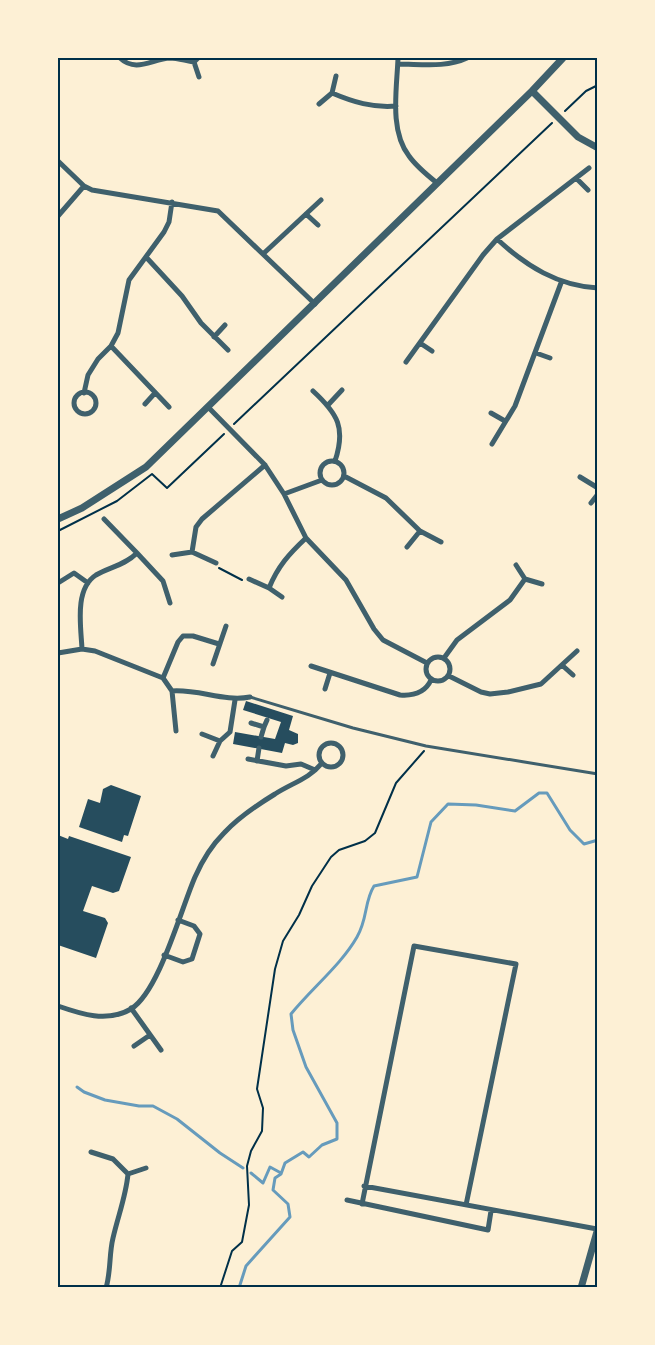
<svg xmlns="http://www.w3.org/2000/svg" width="655" height="1345" viewBox="0 0 655 1345" font-family="'Sofia Sans Condensed',sans-serif">
	<style>
		.lines { fill: none; stroke-linecap: round; stroke-linejoin: round }
		.stream { stroke: #669bbc; stroke-width: 3 }
		.building { fill: #264d5e }
		.path { stroke: #003049; stroke-width: 2 }
		.service { stroke: #3f606c; stroke-width: 3 }
		.minor { stroke: #3f606c; stroke-width: 5 }
		.tertiary { stroke: #3f606c; stroke-width: 7 }
		.neatline { fill: none; stroke: #003049; stroke-width: 2 }
	</style>
	<rect width="100%" height="100%" fill="#fdf0d5"/>
	<g class="lines">
		<path class="stream" d="M 77,1087 L 84,1092 L 105,1100 L 139,1106 L 153,1106 L 177,1119 L 220,1153 L 243,1168
			M 251,1173 L 263,1183 L 270,1167 L 281,1173
			M 239,1288 L 246,1266 L 290,1217 L 288,1204 L 273,1190 L 275,1178 L 281,1174 L 285,1163 L 303,1152 L 309,1157 L 322,1145 L 337,1139 L 337,1123 L 306,1067 L 293,1030 L 291,1014 C 312,988 341,965 357,937 C 368,918 364,902 374,886 L 417,877 L 431,822 L 448,804 L 476,805 L 515,811 L 539,793 L 547,793 L 570,830 L 584,844 L 598,840"/>
	</g>
	<path class="building" d="M 246,701 L 293,716 L 289,730 L 298,734 L 298,743 L 293,745 L 285,743 L 282,753 L 233,744 L 235,732 L 275,739 L 281,722 L 243,710 Z
		M 111,785 L 141,796 L 128,836 L 124,835 L 122,842 L 79,827 L 88,799 L 100,803 L 103,789 Z
		M 58,835 L 68,839 L 69,836 L 131,857 L 119,891 L 113,893 L 92,886 L 83,911 L 105,918 L 108,923 L 96,958 L 58,945 Z"/>
	<g class="lines">
		<path class="path" d="M 565,111 L 586,91 L 598,85
			M 234,424 L 552,123
			M 58,531 L 117,501 L 152,474 L 167,488 L 224,434
			M 219,568 L 242,580
			M 220,1288 L 232,1251 L 242,1242 L 249,1205 L 247,1166 L 251,1151 L 262,1131 L 263,1108 L 257,1089 L 275,969 L 283,941 L 299,915 L 312,886 L 331,857 L 339,850 L 365,841 L 375,833 L 396,783 L 424,751"/>
		<path class="service" d="M 250,697 L 353,728 L 426,746 L 598,774"/>
		<path class="minor" d="M 120,58 C 136,73 152,59 170,58 C 178,58 186,61 194,62
			M 198,58 L 194,62 L 199,77
			M 398,58 C 397,88 389,130 409,156 C 416,166 427,175 437,183
			M 398,64 C 421,64 446,68 467,58
			M 332,93 C 353,102 373,108 396,106
			M 319,104 L 332,93 L 336,76
			M 58,161 L 84,186 L 92,190 L 218,211 L 315,304
			M 576,178 L 588,190
			M 306,214 L 318,225
			M 58,216 L 84,186
			M 497,239 C 526,266 558,286 598,288
			M 263,254 L 321,200
			M 146,257 L 182,296 L 201,323 L 228,350
			M 214,337 L 225,325
			M 420,343 L 432,351
			M 111,346 L 169,407
			M 536,353 L 550,358
			M 406,362 L 483,255 L 497,239 L 589,168
			M 313,391 C 338,414 346,428 335,461
			M74 403a11 11 0 1 1 22 0a11 11 0 1 1-22 0Z
			M 84,393 L 88,375 L 98,359 L 111,346 L 118,333 L 129,280 L 164,232 L 169,222 L 172,202
			M 145,404 L 155,393
			M 328,405 L 342,390
			M 209,408 L 265,465 L 284,494 L 306,538 L 346,580 L 374,629 L 383,640 L 427,663
			M 491,413 L 505,421
			M 492,444 L 515,406 L 561,283
			M320 473a12 12 0 1 1 24 0a12 12 0 1 1-24 0Z
			M 344,476 L 386,498 L 420,531 L 441,542
			M 580,477 L 598,488
			M 284,494 L 322,480
			M 591,503 L 598,494
			M 407,547 L 420,531
			M 137,553 L 163,581 L 170,603
			M 172,555 L 192,552
			M 216,563 L 192,552 L 196,527 L 202,519 L 265,465
			M 516,565 L 525,579 L 542,584
			M 249,579 L 269,588 L 282,597
			M 58,583 L 74,573 L 88,583
			M 269,588 C 278,566 289,554 306,538
			M 82,649 C 81,627 74,589 96,575 C 110,567 125,565 137,553 L 104,519
			M 58,653 L 82,649 L 95,651 L 163,678 L 172,691 L 176,731
			M426 669a12 12 0 1 1 24 0a12 12 0 1 1-24 0Z
			M 444,658 L 457,640 L 510,600 L 525,579
			M 213,664 L 226,626
			M 311,666 L 400,695 C 413,696 425,693 431,680
			M 563,666 L 573,675
			M 449,676 L 481,692 L 490,694 L 508,692 L 541,684 L 577,651
			M 163,678 L 178,642 L 183,636 L 193,636 L 219,644
			M 325,689 L 330,673
			M 172,691 C 199,689 224,702 250,697
			M 251,723 L 264,727 L 267,720
			M 202,734 L 220,741
			M 261,737 L 264,727
			M319 755a12 12 0 1 1 24 0a12 12 0 1 1-24 0Z
			M 213,756 L 220,741 L 230,732 L 235,700
			M 248,759 L 286,766 L 301,764 L 315,770
			M 257,761 L 259,748
			M 164,955 L 183,962 L 192,959 L 200,934 L 194,926 L 178,920
			M 58,1006 C 81,1014 107,1023 131,1009 C 159,992 181,909 195,877 C 202,861 211,846 224,833 C 238,818 257,805 275,794 C 292,783 309,779 322,763
			M 131,1008 L 161,1050
			M 134,1046 L 150,1035
			M 91,1152 L 113,1159 L 128,1174 C 126,1196 118,1216 113,1238 C 109,1254 111,1271 106,1288
			M 128,1174 L 146,1168
			M 364,1186 L 597,1229
			M 347,1200 L 488,1230 L 491,1211
			M 362,1204 L 414,946 L 516,964 L 466,1205"/>
		<path class="tertiary" d="M 532,91 L 578,137 L 598,148
			M 58,519 L 82,508 L 146,467 L 532,91 L 563,58
			M 581,1288 L 598,1228"/>
	</g>
	<rect width="655" height="1345" fill="none" stroke="#fdf0d5" stroke-width="118"/>
	<rect x="59" y="59" width="537" height="1227" class="neatline"/>
</svg>
